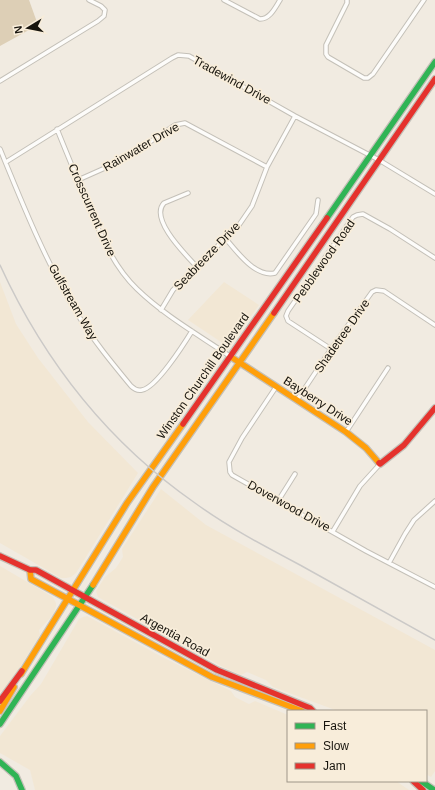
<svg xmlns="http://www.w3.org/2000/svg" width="435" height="790" viewBox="0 0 435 790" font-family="Arial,sans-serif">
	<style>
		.built { fill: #f2e7d4 }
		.green { fill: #ddcfb6 }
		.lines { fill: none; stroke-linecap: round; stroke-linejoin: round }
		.street-casing { stroke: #c4c0b8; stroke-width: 5.5 }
		.fast-casing { stroke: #c4c0b8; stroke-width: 8 }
		.slow-casing { stroke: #c4c0b8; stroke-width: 8 }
		.jam-casing { stroke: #c4c0b8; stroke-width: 8 }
		.street { stroke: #fdfcfa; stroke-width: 3.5 }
		.fast { stroke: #30b455; stroke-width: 5.5 }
		.slow { stroke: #ff9f0a; stroke-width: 5.5 }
		.jam { stroke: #e5322d; stroke-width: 5.5 }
		.rail { stroke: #cbc9c7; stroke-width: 1.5 }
		.labels { text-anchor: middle; stroke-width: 3.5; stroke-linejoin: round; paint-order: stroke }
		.street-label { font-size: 12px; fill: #17140d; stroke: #f8edda }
	</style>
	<rect width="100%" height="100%" fill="#f1ebe1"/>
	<path class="built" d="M 0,282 L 16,324 L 38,358 L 88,422 L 138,473 L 76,573 L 71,577 L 66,578 L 61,578 L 0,543 Z
		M 224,282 L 259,305 L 233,341 L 227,346 L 188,320 Z
		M 161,489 L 206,525 L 435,650 L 435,771 L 431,777 L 426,774 L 426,711 L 338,711 L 273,687 L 266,680 L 247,672 L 241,675 L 223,667 L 98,597 L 96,591 L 105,577 L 116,568 L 123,557 L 122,549 Z
		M 0,566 L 53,597 L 56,603 L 56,606 L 53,615 L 39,630 L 40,635 L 17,672 L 7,688 L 0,692 Z
		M 87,616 L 162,657 L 231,691 L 235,697 L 249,704 L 255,701 L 288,715 L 288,781 L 396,781 L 409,790 L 35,790 L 30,770 L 0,753 L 0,736 L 30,696 L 41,684 L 79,619 L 83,617 Z"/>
	<path class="green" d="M 0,0 L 29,0 L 38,25 L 0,46 Z"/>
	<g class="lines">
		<g class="street-casing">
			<path id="street" d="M 224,0 L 260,19 C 270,19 275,8 280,0
				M 347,0 L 347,3 L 326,45 L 326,54 L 328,57 L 364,78 L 368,78 L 373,74 L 424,0
				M 0,81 L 98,21 L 104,16 L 105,10 L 101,6 L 89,0
				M 57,129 C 67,154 77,178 87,202 C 100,233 112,265 137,289 C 165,316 199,335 231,357
				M 0,149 C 23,205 46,263 78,315 C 93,340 112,363 131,386 C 134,389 137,391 142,390 C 156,388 184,344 192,331
				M 6,162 L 172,58 L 178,55 L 189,56 L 295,116 L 379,160 L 435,194
				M 78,180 L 123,160 L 175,125 L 185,123 L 267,167
				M 188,193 L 164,203 C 149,219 186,255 197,267
				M 226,239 C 237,252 256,278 275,273 L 316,214 L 318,200
				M 161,310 L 173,290 L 239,225 L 252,206 L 267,167 L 295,116
				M 331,349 L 288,321 L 286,316 L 288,311 L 353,217 L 357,215 L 363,214 L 390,229 L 435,258
				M 276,387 L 242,438 L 229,462 L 230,472 L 232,475 L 366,551 L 435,587
				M 297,400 L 331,349 L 372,292 L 376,290 L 384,291 L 435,325
				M 346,432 L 388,368
				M 278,501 L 295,474
				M 333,531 L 360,486 L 380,464
				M 389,563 L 405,534 L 414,520 L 435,501"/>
		</g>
		<g class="fast-casing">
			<path id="fast" d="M 327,218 L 435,62
				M 0,724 L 93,585
				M 0,762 L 16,776 L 22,790
				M 421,781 L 434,790"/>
		</g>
		<g class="slow-casing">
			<path id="slow" d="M 231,357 L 346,432 L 366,448 L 379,463
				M 30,570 L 31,579 L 212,677 L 302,711
				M 93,585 L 153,487 L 274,313
				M 21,674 L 127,503 L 183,424
				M 0,711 L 14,687"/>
		</g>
		<g class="jam-casing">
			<path id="jam" d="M 274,313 L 435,79
				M 183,424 L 327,218
				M 379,463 L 380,464 L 404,445 L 435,408
				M 0,556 L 30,570 L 36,570 L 217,670 L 310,708 L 313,711
				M 0,701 L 22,671
				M 413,781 L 423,790"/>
		</g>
		<use href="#street" class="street"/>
		<use href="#fast" class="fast"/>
		<use href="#slow" class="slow"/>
		<use href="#jam" class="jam"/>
		<path class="rail" d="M 0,265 C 44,361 109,443 195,503 C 228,527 264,546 300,565 C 345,590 390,615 435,640"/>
	</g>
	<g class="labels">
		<g class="street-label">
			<text transform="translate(232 80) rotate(29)" y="4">Tradewind Drive</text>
			<text transform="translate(141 147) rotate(-30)" y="4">Rainwater Drive</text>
			<text transform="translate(92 210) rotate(66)" y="4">Crosscurrent Drive</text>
			<text transform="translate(207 256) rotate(-46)" y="4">Seabreeze Drive</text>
			<text transform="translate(324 261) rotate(-55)" y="4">Pebblewood Road</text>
			<text transform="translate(73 302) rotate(60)" y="4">Gulfstream Way</text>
			<text transform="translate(342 336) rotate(-55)" y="4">Shadetree Drive</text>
			<text transform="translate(203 376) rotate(-55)" y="4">Winston Churchill Boulevard</text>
			<text transform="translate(318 401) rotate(33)" y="4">Bayberry Drive</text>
			<text transform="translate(289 506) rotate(29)" y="4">Doverwood Drive</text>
			<text transform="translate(175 635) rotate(29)" y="4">Argentia Road</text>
		</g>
	</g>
	<rect x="287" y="710" width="140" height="72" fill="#f8edda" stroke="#9e9688"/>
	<rect x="295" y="723" width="20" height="6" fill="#30b455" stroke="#9e9688"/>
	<text x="323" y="730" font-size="12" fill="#17140d">Fast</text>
	<rect x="295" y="743" width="20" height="6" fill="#ff9f0a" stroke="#9e9688"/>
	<text x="323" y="750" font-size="12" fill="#17140d">Slow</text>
	<rect x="295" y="763" width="20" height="6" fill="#e5322d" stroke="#9e9688"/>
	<text x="323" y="770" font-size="12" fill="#17140d">Jam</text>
	<g transform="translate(28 28) rotate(260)" stroke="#f8edda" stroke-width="3" paint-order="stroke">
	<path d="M0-3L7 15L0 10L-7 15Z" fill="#17140d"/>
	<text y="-6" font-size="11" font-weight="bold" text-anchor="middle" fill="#17140d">N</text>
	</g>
</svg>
